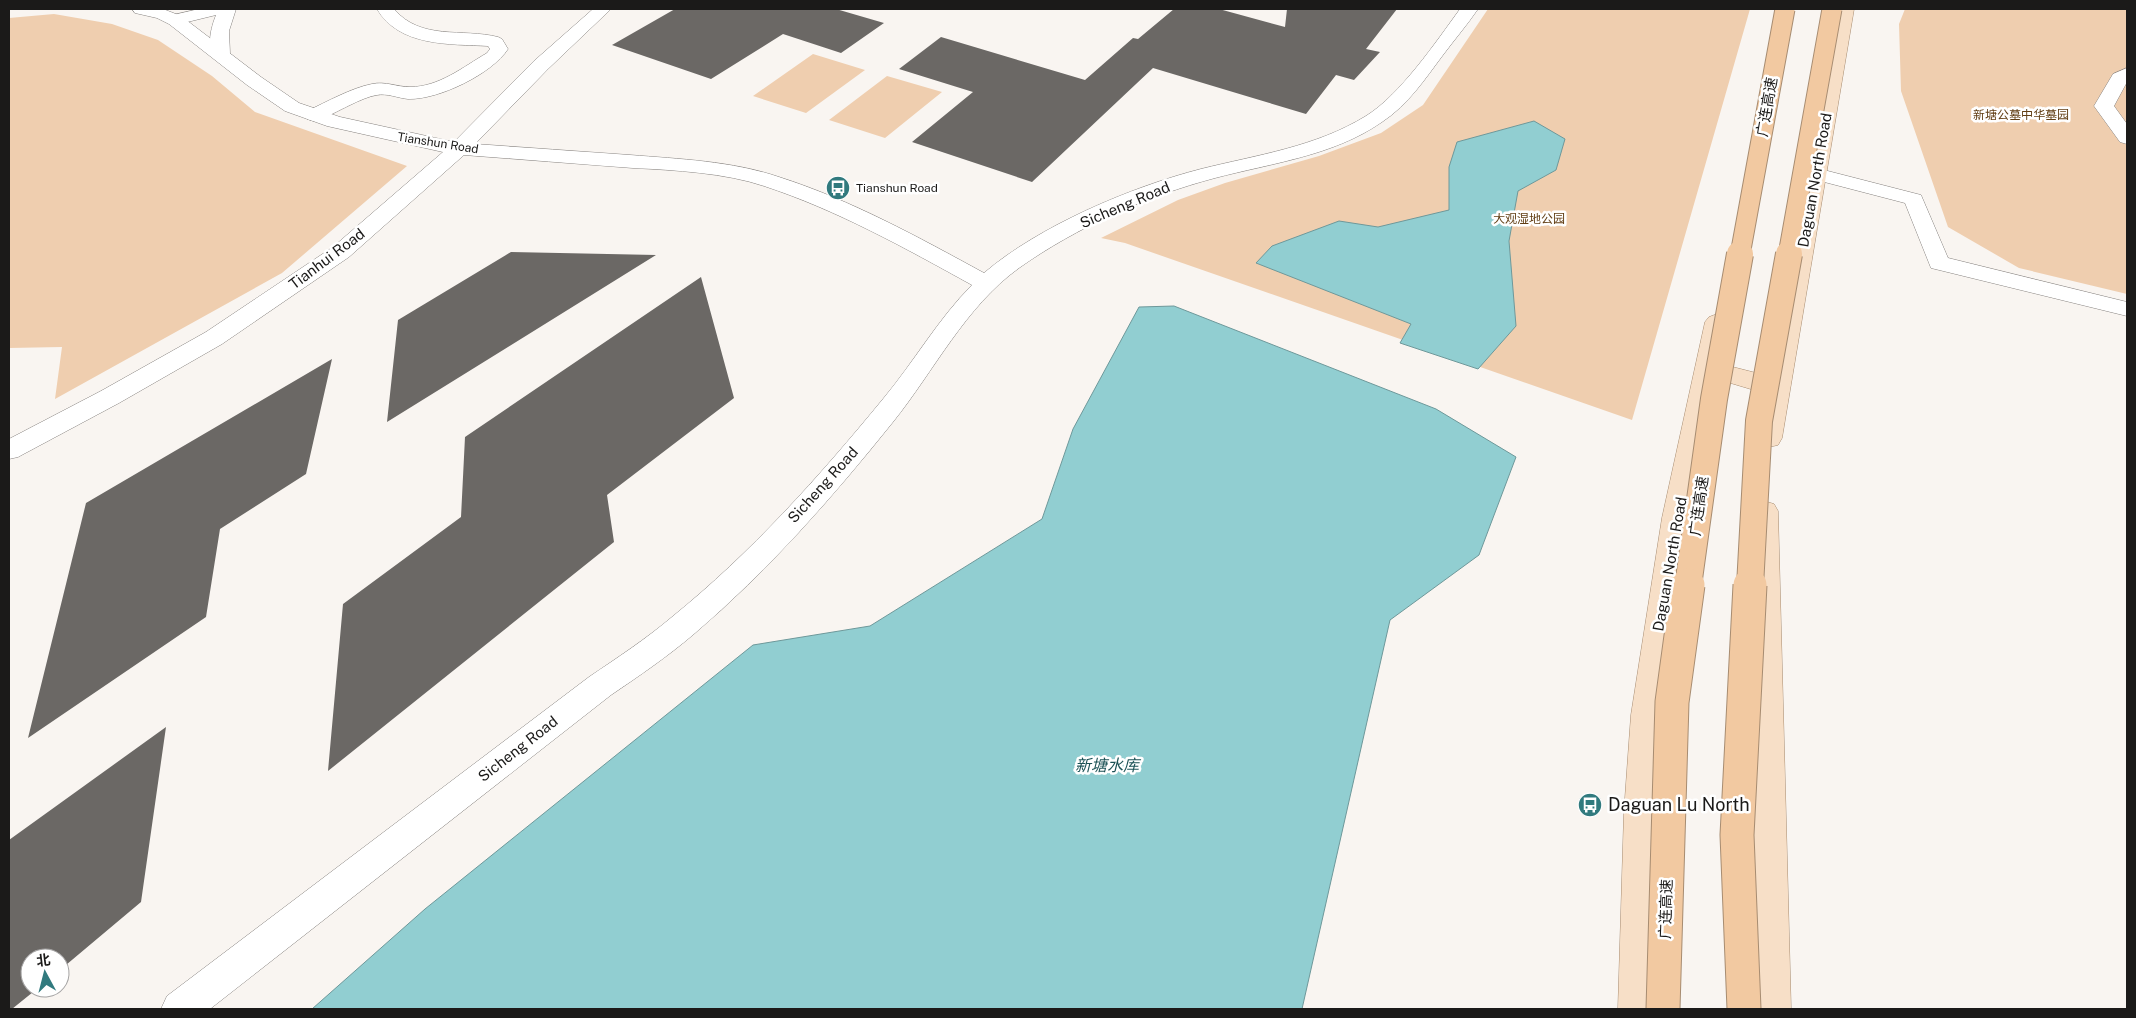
<svg xmlns="http://www.w3.org/2000/svg" width="2136" height="1018" viewBox="0 0 2136 1018" font-family="'Public Sans','Noto Sans SC',sans-serif">
	<style>
		.green { fill: #efceaf }
		.water { fill: #91ced1; stroke: #6e989a }
		.building { fill: #6b6865 }
		.lines { fill: none; stroke-linecap: round; stroke-linejoin: round }
		.street-casing { stroke: #86827f; stroke-width: 1 }
		.secondary-casing { stroke: #86827f; stroke-width: 1 }
		.primary-casing { stroke: #a78c71; stroke-width: 1 }
		.street { fill: #fff; fill-rule: evenodd }
		.secondary { fill: #fff; fill-rule: evenodd }
		.primary { fill: #f7dfc7; fill-rule: evenodd }
		.highway-bridge-far2-casing { stroke: #a78c71; stroke-width: 21; stroke-linecap: butt }
		.highway-bridge-far1-casing { stroke: #a78c71; stroke-width: 28; stroke-linecap: butt }
		.highway-bridge-casing { stroke: #a78c71; stroke-width: 35; stroke-linecap: butt }
		.highway-bridge-far2 { stroke: #f2c9a1; stroke-width: 19 }
		.highway-bridge-far1 { stroke: #f2c9a1; stroke-width: 26 }
		.highway-bridge { stroke: #f2c9a1; stroke-width: 33 }
		.labels { text-anchor: middle; stroke-width: 5; stroke-linejoin: round; paint-order: stroke }
		.far-park-label { font-size: 12px; fill: #613e14; stroke: #fff }
		.far-street-label { font-size: 12px; fill: #1b1a19; stroke: #fff }
		.far-poi-label { font-size: 12px; fill: #1b1a19; stroke: #fff; text-anchor: start }
		.street-label { font-size: 15px; fill: #1b1a19; stroke: #fff }
		.water-label { font-size: 16px; font-style: italic; fill: #1c5255; stroke: #fff }
		.near-poi-label { font-size: 18px; fill: #1b1a19; stroke: #fff; text-anchor: start }
	</style>
	<rect width="100%" height="100%" fill="#f9f5f1"/>
	<path class="green" d="M 1488,9 L 1750,9 L 1632,420 L 1125,243 L 1101,238 L 1178,200 L 1225,183 L 1319,156 L 1381,133 L 1423,105 Z
		M 1905,9 L 2127,9 L 2127,294 L 2019,268 L 1948,227 L 1901,91 L 1899,24 Z
		M 54,14 L 112,24 L 158,40 L 212,76 L 255,112 L 407,166 L 282,273 L 55,399 L 62,347 L 9,348 L 9,18 Z
		M 813,54 L 865,70 L 806,113 L 753,96 Z
		M 887,76 L 942,92 L 885,138 L 829,120 Z"/>
	<path class="water" d="M 1534,121 L 1565,139 L 1556,170 L 1518,191 L 1509,241 L 1516,326 L 1478,369 L 1400,343 L 1411,324 L 1256,263 L 1272,246 L 1339,221 L 1378,227 L 1449,210 L 1449,167 L 1457,142 Z
		M 1174,306 L 1436,409 L 1516,457 L 1479,555 L 1390,620 L 1302,1009 L 312,1009 L 425,909 L 753,645 L 870,626 L 1042,519 L 1073,429 L 1139,307 Z"/>
	<path class="building" d="M 675,9 L 836,9 L 884,23 L 841,53 L 783,34 L 711,79 L 612,45 Z
		M 1174,9 L 1219,9 L 1285,27 L 1287,9 L 1397,9 L 1366,49 L 1380,52 L 1354,80 L 1336,75 L 1306,114 L 1153,68 L 1032,182 L 912,142 L 973,92 L 899,69 L 941,37 L 1085,80 L 1133,38 L 1138,39 Z
		M 511,252 L 656,255 L 387,422 L 398,320 Z
		M 701,277 L 734,398 L 607,495 L 614,542 L 328,771 L 343,604 L 461,517 L 465,437 Z
		M 332,359 L 306,474 L 220,529 L 206,617 L 28,738 L 86,503 Z
		M 166,727 L 141,902 L 60,970 L 60,958 L 30,958 L 30,988 L 38,988 L 12,1009 L 9,1009 L 9,840 Z"/>
	<g class="lines">
		<g class="street-casing">
			<path id="street" d="M 199,9 L 236,9 L 229,31 L 230,54 L 227,58 L 221,59 L 215,58 C 206,46 211,28 216,15 L 175,25 L 169,24 L 166,20 L 169,16 Z
				M 377,9 L 394,9 C 421,41 462,28 498,37 L 502,39 L 508,49 C 492,74 438,100 408,99 C 398,98 387,93 377,95 C 362,97 336,113 321,119 L 314,121 L 307,119 L 304,115 L 307,111 C 327,102 351,88 372,84 C 385,81 397,87 410,87 C 439,87 463,67 487,53 L 490,49 L 488,46 C 450,44 399,47 377,9 Z
				M 2127,68 L 2127,82 L 2114,106 L 2127,124 L 2127,144 L 2120,142 L 2094,106 L 2113,74 Z
				M 1816,168 L 1921,195 L 1948,258 L 2127,302 L 2127,316 L 1931,268 L 1905,203 L 1809,178 L 1806,174 L 1809,170 Z"/>
		</g>
		<g class="secondary-casing">
			<path id="secondary" d="M 132,9 L 163,9 L 181,16 L 261,77 L 299,103 L 340,117 L 454,142 L 534,61 L 593,9 L 611,9 L 548,69 L 475,144 C 527,148 578,151 630,155 C 679,159 732,161 779,177 C 851,200 918,237 984,273 C 1039,226 1131,187 1201,169 C 1257,155 1316,147 1366,116 C 1400,95 1436,42 1460,9 L 1478,9 C 1467,25 1455,39 1443,55 C 1425,79 1408,105 1382,122 C 1333,156 1272,163 1215,178 C 1147,196 1077,227 1019,268 C 965,307 934,371 893,422 C 832,498 768,571 694,634 C 667,657 639,676 611,695 L 210,1009 L 161,1009 L 167,996 L 589,677 C 617,658 646,639 672,617 C 751,553 819,477 883,399 C 914,362 938,319 972,285 C 905,248 837,210 764,186 C 726,173 674,170 633,168 C 577,164 520,159 464,155 L 349,257 L 222,344 L 119,403 L 18,457 L 9,459 L 9,439 L 101,391 L 206,332 L 333,247 L 443,152 L 327,126 L 285,111 L 247,85 L 169,24 L 157,18 L 135,13 Z"/>
		</g>
		<g class="primary-casing">
			<path id="primary" d="M 1836,9 L 1854,9 L 1782,438 L 1778,445 L 1769,447 L 1760,445 L 1756,438 L 1764,393 L 1717,379 C 1695,490 1674,602 1663,715 C 1653,812 1657,911 1656,1009 L 1618,1009 L 1624,812 L 1631,715 L 1662,518 L 1705,322 L 1709,317 L 1717,314 L 1725,317 L 1729,322 L 1721,364 L 1768,376 Z
				M 1764,501 L 1774,504 L 1778,511 L 1791,1009 L 1753,1009 L 1750,511 L 1754,504 Z"/>
		</g>
		<use href="#street" class="street"/>
		<use href="#secondary" class="secondary"/>
		<use href="#primary" class="primary"/>
		<g class="highway-bridge-far2-casing">
			<path id="highway-bridge-far2" d="M 1740,255 L 1785,9
				M 1788,255 L 1832,9"/>
		</g>
		<g class="highway-bridge-far1-casing">
			<path id="highway-bridge-far1" d="M 1688,586 L 1714,399 L 1740,254
				M 1750,586 L 1759,421 L 1789,254"/>
		</g>
		<g class="highway-bridge-casing">
			<path id="highway-bridge" d="M 1663,1009 L 1672,702 L 1688,585
				M 1744,1009 L 1737,835 L 1750,585"/>
		</g>
		<use href="#highway-bridge-far2" class="highway-bridge-far2"/>
		<use href="#highway-bridge-far1" class="highway-bridge-far1"/>
		<use href="#highway-bridge" class="highway-bridge"/>
	</g>
	<defs>
		<g id="bus-disc" transform="scale(1.25)"><circle r="9.5" fill="#317a7e" stroke="#fff"/><path d="M-5-6H5V4H4V6H2V4H-2V6H-4V4H-5ZM-3.5-4V0h7V-4ZM-3.5 1.2v1.5H-2V1.2ZM2 1.2v1.5H3.5V1.2Z" fill="#fff"/></g>
	</defs>
	<g fill-rule="evenodd">
		<use href="#bus-disc" x="838" y="188"/>
		<use href="#bus-disc" x="1590" y="805"/>
	</g>
	<g class="labels">
		<g class="far-park-label">
			<text x="2021" y="119">新塘公墓中华墓园</text>
			<text x="1529" y="223">大观湿地公园</text>
		</g>
		<g class="far-street-label">
			<text transform="translate(438 143) rotate(9)" y="4">Tianshun Road</text>
		</g>
		<g class="far-poi-label">
			<text x="856" y="192">Tianshun Road</text>
		</g>
		<g class="street-label">
			<text transform="translate(1767 107) rotate(-80)" y="5">广连高速</text>
			<text transform="translate(1815 180) rotate(-80)" y="5">Daguan North Road</text>
			<text transform="translate(1125 205) rotate(-23)" y="5">Sicheng Road</text>
			<text transform="translate(327 259) rotate(-37)" y="5">Tianhui Road</text>
			<text transform="translate(823 485) rotate(-48)" y="5">Sicheng Road</text>
			<text transform="translate(1699 506) rotate(-82)" y="5">广连高速</text>
			<text transform="translate(1670 564) rotate(-80)" y="5">Daguan North Road</text>
			<text transform="translate(518 749) rotate(-38)" y="5">Sicheng Road</text>
			<text transform="translate(1666 909) rotate(-88)" y="5">广连高速</text>
		</g>
		<g class="water-label">
			<text x="1107" y="771">新塘水库</text>
		</g>
		<g class="near-poi-label">
			<text x="1608" y="811">Daguan Lu North</text>
		</g>
	</g>
	<rect width="2136" height="1018" fill="none" stroke="#1b1a19" stroke-width="20"/>
	<g transform="translate(45 973) rotate(353)"><circle r="24" fill="#ffffff" stroke="#a4a3a3"/>
	<path d="M0-4L9 19L0 12L-9 19Z" fill="#317a7e"/>
	<text y="-8" font-size="14" font-weight="bold" text-anchor="middle" fill="#1b1a19">北</text>
	</g>
</svg>
